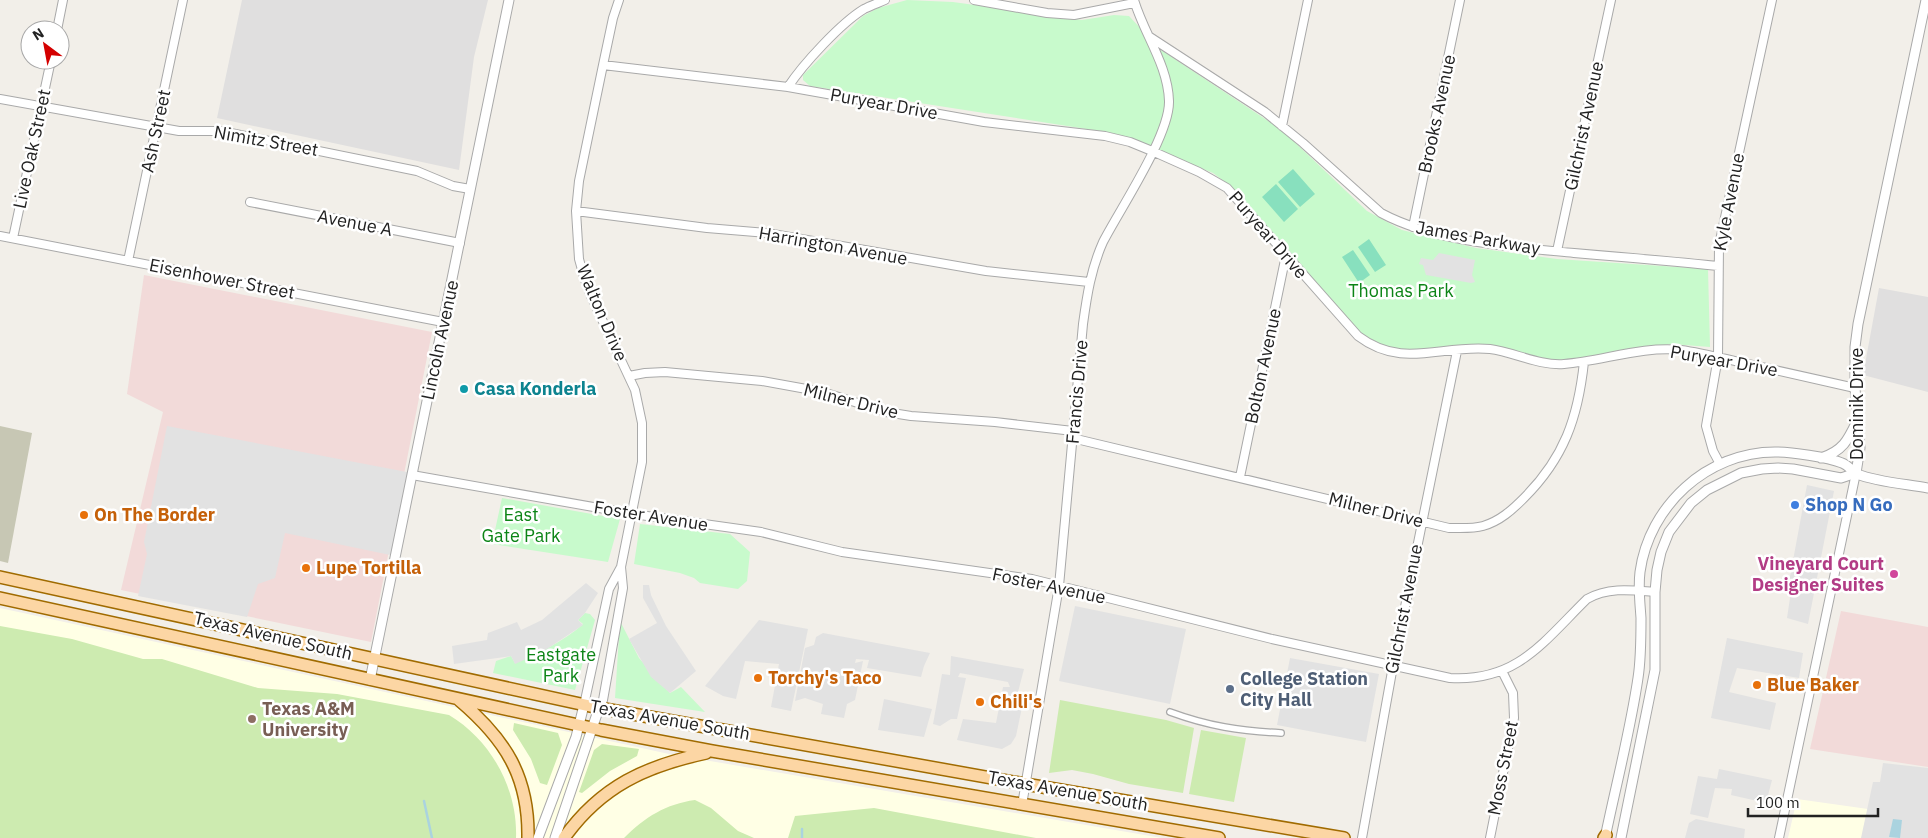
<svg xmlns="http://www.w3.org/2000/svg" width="1928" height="838" viewBox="0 0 1928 838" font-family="'IBM Plex Sans',sans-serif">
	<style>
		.residential { fill: #e0dfdf }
		.commercial { fill: #f2dad9 }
		.education { fill: #ffffe5 }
		.construction { fill: #c7c7b4 }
		.grass { fill: #cdebb0 }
		.park { fill: #c8facc }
		.pitch { fill: #88e0be }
		.parking { fill: #e2e2e2 }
		.water { fill: #aad3df }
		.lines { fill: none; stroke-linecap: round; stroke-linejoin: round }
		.stream { stroke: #aad3df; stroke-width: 2.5 }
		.pedestrian-casing { stroke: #a9a9a9; stroke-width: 8 }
		.minor-casing { stroke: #a9a9a9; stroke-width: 10 }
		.tertiary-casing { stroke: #a9a9a9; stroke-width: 11 }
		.primary-casing { stroke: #a06b00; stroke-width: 14 }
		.pedestrian { stroke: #fff; stroke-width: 5.5 }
		.minor { stroke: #fff; stroke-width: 8 }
		.tertiary { stroke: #fff; stroke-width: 9 }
		.primary { stroke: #fcd6a4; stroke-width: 11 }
		.culture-dot { fill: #0f9aa8; stroke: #fff; stroke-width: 2 }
		.shop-dot { fill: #3f7fe0; stroke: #fff; stroke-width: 2 }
		.food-dot { fill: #e8710a; stroke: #fff; stroke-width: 2 }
		.hotel-dot { fill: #d1479c; stroke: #fff; stroke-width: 2 }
		.service-dot { fill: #5c6f8a; stroke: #fff; stroke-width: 2 }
		.education-dot { fill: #8d6e63; stroke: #fff; stroke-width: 2 }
		.labels { text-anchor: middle; stroke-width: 5; stroke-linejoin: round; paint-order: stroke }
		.street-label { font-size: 18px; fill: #222; stroke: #fff }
		.park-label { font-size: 18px; fill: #0c8416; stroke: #fff }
		.culture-label { font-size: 18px; font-weight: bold; fill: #0d838f; stroke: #fff; text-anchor: start }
		.shop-label { font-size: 18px; font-weight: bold; fill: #366cbe; stroke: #fff; text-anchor: start }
		.food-label { font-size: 18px; font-weight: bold; fill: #c56008; stroke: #fff; text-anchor: start }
		.hotel-label { font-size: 18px; font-weight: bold; fill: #b23c85; stroke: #fff; text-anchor: end }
		.service-label { font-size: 18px; font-weight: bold; fill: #4e5e75; stroke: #fff; text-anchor: start }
		.education-label { font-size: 18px; font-weight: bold; fill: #785e54; stroke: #fff; text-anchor: start }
	</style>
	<rect width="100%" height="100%" fill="#f2efe9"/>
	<path class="residential" d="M 242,0 L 488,0 L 474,57 L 459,170 L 217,118 Z
		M 1879,288 L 1928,297 L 1928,392 L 1863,375 Z"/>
	<path class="commercial" d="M 144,275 L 432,332 L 371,642 L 121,590 L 163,412 L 127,394 Z
		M 1841,611 L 1928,627 L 1928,767 L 1810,749 Z"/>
	<path class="education" d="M 0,608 L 669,754 L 1162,838 L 0,838 Z
		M 1797,799 L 1868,809 L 1863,838 L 1788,838 Z"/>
	<path class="construction" d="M 0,426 L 32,433 L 8,563 L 0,561 Z"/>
	<path class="grass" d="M 0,626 L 72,639 L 143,659 L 162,659 L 258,688 L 337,694 L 449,715 C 491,740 518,789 516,838 L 0,838 Z
		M 1060,700 L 1166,720 L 1194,728 L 1183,793 L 1129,784 L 1093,774 L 1072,770 L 1049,773 Z
		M 514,723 L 558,733 L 562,745 L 547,785 L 540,783 L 531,759 L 513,730 Z
		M 1201,730 L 1246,738 L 1234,802 L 1189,794 Z
		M 602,744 L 639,749 L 637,756 L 610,771 L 582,793 L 579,792 L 594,750 Z
		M 695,800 L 711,808 L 738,831 L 754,838 L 624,838 C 645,817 666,804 695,800 Z
		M 874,808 L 1036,838 L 788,838 L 795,816 Z"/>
	<path class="park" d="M 907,0 L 953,2 L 1082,20 L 1114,15 L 1129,16 L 1161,50 L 1282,130 L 1367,211 L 1402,230 L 1476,248 L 1557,259 L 1708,269 L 1710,347 L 1671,344 L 1628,350 L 1589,359 L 1560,361 L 1467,346 L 1395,351 L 1366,343 L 1233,188 L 1213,173 L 1112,133 L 810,86 L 803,80 L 803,75 L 863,16 L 878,8 Z
		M 502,498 L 620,519 L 608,562 L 492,544 Z
		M 640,524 L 730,534 L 750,552 L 747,581 L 738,589 L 700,583 L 694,578 L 680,573 L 634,564 Z
		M 585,613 L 590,614 L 595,620 L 575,690 L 493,673 L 496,661 L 511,656 L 515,663 C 539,653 563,642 583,624 L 578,620 Z
		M 620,621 L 639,658 L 670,693 L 681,687 L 705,712 L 615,698 Z"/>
	<path class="pitch" d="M 1293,169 L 1315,194 L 1300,207 L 1278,182 Z
		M 1276,184 L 1298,209 L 1284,222 L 1262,197 Z
		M 1369,239 L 1386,265 L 1375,272 L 1358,247 Z
		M 1353,250 L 1370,275 L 1359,283 L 1342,257 Z"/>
	<path class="parking" d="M 1439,253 L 1475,260 L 1472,275 L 1475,282 L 1471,283 L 1426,275 L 1423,265 L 1419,264 L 1421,258 L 1433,260 Z
		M 167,426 L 412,473 L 395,556 L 285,533 L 275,578 L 258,584 L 247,617 L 138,596 L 147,554 L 144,542 Z
		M 1807,485 L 1834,491 L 1808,624 L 1787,618 L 1790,598 L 1789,582 Z
		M 586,583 L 598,593 L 585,613 L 578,620 L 583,625 L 544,651 L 515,664 L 511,656 L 454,664 L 452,646 L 487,640 L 488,633 L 517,622 L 521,630 L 542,620 Z
		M 643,585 L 649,585 L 651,595 L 666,626 L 696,671 L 670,693 L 651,677 L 629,639 L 657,623 L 643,598 Z
		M 1075,606 L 1186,629 L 1170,704 L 1059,681 Z
		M 759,620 L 808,629 L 791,711 L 771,707 L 779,664 L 745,661 L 736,699 L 723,696 L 705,686 Z
		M 823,633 L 930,653 L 924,666 L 921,677 L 867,668 L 869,660 L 856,659 L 855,663 L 863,661 L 855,700 L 847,704 L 844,718 L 821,714 L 823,704 L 805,698 L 795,701 L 805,648 L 814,645 L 816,637 Z
		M 1727,638 L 1803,653 L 1799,678 L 1737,668 L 1729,692 L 1776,703 L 1770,730 L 1711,718 Z
		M 951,656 L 1024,669 L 1018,692 L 1025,693 L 1016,736 L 1011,744 L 1002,749 L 957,740 L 963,719 L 996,723 L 1003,687 L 1010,687 L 1008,682 L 960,673 L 958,677 L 966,678 L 957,719 L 951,719 L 940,726 L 933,724 L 942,674 L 950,675 Z
		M 1290,658 L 1379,674 L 1366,742 L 1277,725 Z
		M 884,699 L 932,709 L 924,737 L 878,730 Z
		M 1883,763 L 1928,768 L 1928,838 L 1861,838 L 1873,782 L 1880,782 Z
		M 1719,769 L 1772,780 L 1766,803 L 1731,795 L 1732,789 L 1715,788 L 1708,818 L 1690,814 L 1698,776 L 1717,779 Z
		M 1696,819 L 1745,829 L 1744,838 L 1685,838 L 1689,823 Z"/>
	<path class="water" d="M 1893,819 L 1902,820 L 1900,838 L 1889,837 Z"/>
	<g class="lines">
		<path class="stream" d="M 424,801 L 432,838
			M 802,829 L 802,838"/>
		<g class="pedestrian-casing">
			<path id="pedestrian" d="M 1170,712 C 1208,726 1240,731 1281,733"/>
		</g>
		<g class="minor-casing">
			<path id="minor" d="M 974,0 L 1047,13 L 1074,15 L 1134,3
				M 57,30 L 63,0
				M 1150,37 L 1265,112 L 1303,143 L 1381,213 C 1435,242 1513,247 1574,253 C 1622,257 1670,261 1718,266
				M 603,65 L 788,87 L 984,122 L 1105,136 L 1130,142 L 1152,151 L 1199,172 L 1227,188 L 1358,336 C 1403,370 1441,344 1490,349 C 1514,352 1539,366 1564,364 C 1603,361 1641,346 1681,350 C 1703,353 1725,359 1748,364 C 1783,372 1819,380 1855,388
				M 788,87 C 803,64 841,23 864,9 C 870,6 878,3 885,0
				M 0,99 L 179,131 L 221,131 L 417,171 L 453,186 L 470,189
				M 1282,126 L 1308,0
				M 250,202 L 460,243
				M 576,211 L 707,228 L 767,233 L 986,271 L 1089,282
				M 1413,227 L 1460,0
				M 0,236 L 443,322
				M 13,238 L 51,60
				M 1557,251 L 1611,0
				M 128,261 L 183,0
				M 629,376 L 645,373 L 665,372 L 762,381 L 823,392 L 886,412 L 911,416 L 995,422 L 1073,431
				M 1072,438 L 1449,528 C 1460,528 1472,529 1483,526 C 1500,521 1512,510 1524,498 C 1564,458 1578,418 1584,362
				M 1720,464 L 1713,451 L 1706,426 L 1718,357 L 1719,245 L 1772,0
				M 412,475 L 633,514 L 761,532 L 842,552 L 1032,579 L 1272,639 L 1450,678 C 1517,682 1543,642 1587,599 C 1608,587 1631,590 1655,592
				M 1240,477 L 1286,255
				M 584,705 L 609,589 L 621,567
				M 599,708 L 603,700 L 623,588 L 621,567 L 642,462 L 642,423 L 635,390 L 591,296 L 584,277 L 579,259 L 576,211 L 579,181 L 603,65 L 613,18 L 619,0
				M 1022,805 L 1059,586 L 1083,324 C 1087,295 1091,269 1103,242 C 1120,209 1170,135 1169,101 C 1168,65 1144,34 1134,0
				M 1362,838 L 1393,666 L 1457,351
				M 1490,838 L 1514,718 L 1513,693 L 1502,671
				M 1779,838 L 1856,473"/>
		</g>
		<g class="tertiary-casing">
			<path id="tertiary" d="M 1821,458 C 1843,451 1848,440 1857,421
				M 1856,473 L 1860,448 L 1855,388 L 1855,347 L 1858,324 L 1926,0
				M 370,680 L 509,0
				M 538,838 L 576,737 L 584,705
				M 555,838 L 599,708
				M 1605,838 C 1616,785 1630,732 1638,678 C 1641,659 1641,638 1641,618 C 1640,603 1638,588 1640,572 C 1649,506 1707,452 1775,452 C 1791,452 1827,457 1842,463 C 1848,465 1852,471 1857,474 C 1877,482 1906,484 1928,488
				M 1621,838 L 1655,670 L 1655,592 L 1657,570 L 1661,552 L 1669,532 L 1691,503 L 1707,490 L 1741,473 L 1762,469 L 1778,468 L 1793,469 L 1841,478 L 1856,473"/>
		</g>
		<g class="primary-casing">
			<path id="primary" d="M 0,577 L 599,708 L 1025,784 L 1344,838
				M 0,598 L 601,730 L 712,751 L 1219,838
				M 459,700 C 505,739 529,776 528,838
				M 564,838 C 601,786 646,766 706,753
				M 1604,838 L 1606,835"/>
		</g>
		<use href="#pedestrian" class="pedestrian"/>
		<use href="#minor" class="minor"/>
		<use href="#tertiary" class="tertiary"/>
		<use href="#primary" class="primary"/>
	</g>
	<circle class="culture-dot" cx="464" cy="389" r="5"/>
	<circle class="shop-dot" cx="1795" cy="505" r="5"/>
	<g class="food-dot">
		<circle cx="84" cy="515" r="5"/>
		<circle cx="306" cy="568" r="5"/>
		<circle cx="758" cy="678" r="5"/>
		<circle cx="1757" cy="685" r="5"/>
		<circle cx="980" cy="702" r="5"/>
	</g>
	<circle class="hotel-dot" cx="1894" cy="574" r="5"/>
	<circle class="service-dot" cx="1230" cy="689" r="5"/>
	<circle class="education-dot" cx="252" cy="719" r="5"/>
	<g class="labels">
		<g class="street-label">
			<text transform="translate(884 104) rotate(10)" y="6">Puryear Drive</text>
			<text transform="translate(1437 114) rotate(-78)" y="6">Brooks Avenue</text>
			<text transform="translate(1584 126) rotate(-78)" y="6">Gilchrist Avenue</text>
			<text transform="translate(156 131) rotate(-78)" y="6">Ash Street</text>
			<text transform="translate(266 141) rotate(10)" y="6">Nimitz Street</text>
			<text transform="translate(32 149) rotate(-78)" y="6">Live Oak Street</text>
			<text transform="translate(1729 202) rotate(-79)" y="6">Kyle Avenue</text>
			<text transform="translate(355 223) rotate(11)" y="6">Avenue A</text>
			<text transform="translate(1268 235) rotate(49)" y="6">Puryear Drive</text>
			<text transform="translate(1478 238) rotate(10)" y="6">James Parkway</text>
			<text transform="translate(833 246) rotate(10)" y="6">Harrington Avenue</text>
			<text transform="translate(222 279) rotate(11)" y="6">Eisenhower Street</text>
			<text transform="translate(602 313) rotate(67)" y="6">Walton Drive</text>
			<text transform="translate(440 340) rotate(-78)" y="6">Lincoln Avenue</text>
			<text transform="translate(1724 361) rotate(10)" y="6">Puryear Drive</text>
			<text transform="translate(1263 366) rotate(-78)" y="6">Bolton Avenue</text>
			<text transform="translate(1077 392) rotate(-85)" y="6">Francis Drive</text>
			<text transform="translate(851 401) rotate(14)" y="6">Milner Drive</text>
			<text transform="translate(1857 404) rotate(-90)" y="6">Dominik Drive</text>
			<text transform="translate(1376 510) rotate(14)" y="6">Milner Drive</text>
			<text transform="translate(651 516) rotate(9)" y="6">Foster Avenue</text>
			<text transform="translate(1049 586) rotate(12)" y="6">Foster Avenue</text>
			<text transform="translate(1404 609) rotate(-79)" y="6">Gilchrist Avenue</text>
			<text transform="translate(273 636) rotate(13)" y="6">Texas Avenue South</text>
			<text transform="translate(670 720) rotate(10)" y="6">Texas Avenue South</text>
			<text transform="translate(1503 768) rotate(-79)" y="6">Moss Street</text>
			<text transform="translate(1068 791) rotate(10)" y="6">Texas Avenue South</text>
		</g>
		<g class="park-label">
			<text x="1401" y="297">Thomas Park</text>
			<text x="521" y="521">East<tspan x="521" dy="21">Gate Park</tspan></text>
			<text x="561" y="661">Eastgate<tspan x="561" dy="21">Park</tspan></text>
		</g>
		<g class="culture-label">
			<text x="474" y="395">Casa Konderla</text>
		</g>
		<g class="shop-label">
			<text x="1805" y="511">Shop N Go</text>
		</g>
		<g class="food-label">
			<text x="94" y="521">On The Border</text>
			<text x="316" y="574">Lupe Tortilla</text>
			<text x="768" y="684">Torchy's Taco</text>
			<text x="1767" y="691">Blue Baker</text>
			<text x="990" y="708">Chili's</text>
		</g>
		<g class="hotel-label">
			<text x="1884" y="570">Vineyard Court<tspan x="1884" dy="21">Designer Suites</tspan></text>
		</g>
		<g class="service-label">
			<text x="1240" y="685">College Station<tspan x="1240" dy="21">City Hall</tspan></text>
		</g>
		<g class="education-label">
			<text x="262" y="715">Texas A&amp;M<tspan x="262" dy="21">University</tspan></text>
		</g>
	</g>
	<g transform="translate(45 45) rotate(328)"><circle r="24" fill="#ffffff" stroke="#a7a7a7"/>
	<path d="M0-4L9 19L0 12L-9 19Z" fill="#d40000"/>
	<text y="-8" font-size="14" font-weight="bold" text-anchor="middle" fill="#222222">N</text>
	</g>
	<path d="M1748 808v8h130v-8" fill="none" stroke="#222222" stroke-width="2.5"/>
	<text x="1756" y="808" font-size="15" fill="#222222" stroke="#ffffff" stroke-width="4" paint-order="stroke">100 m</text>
</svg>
